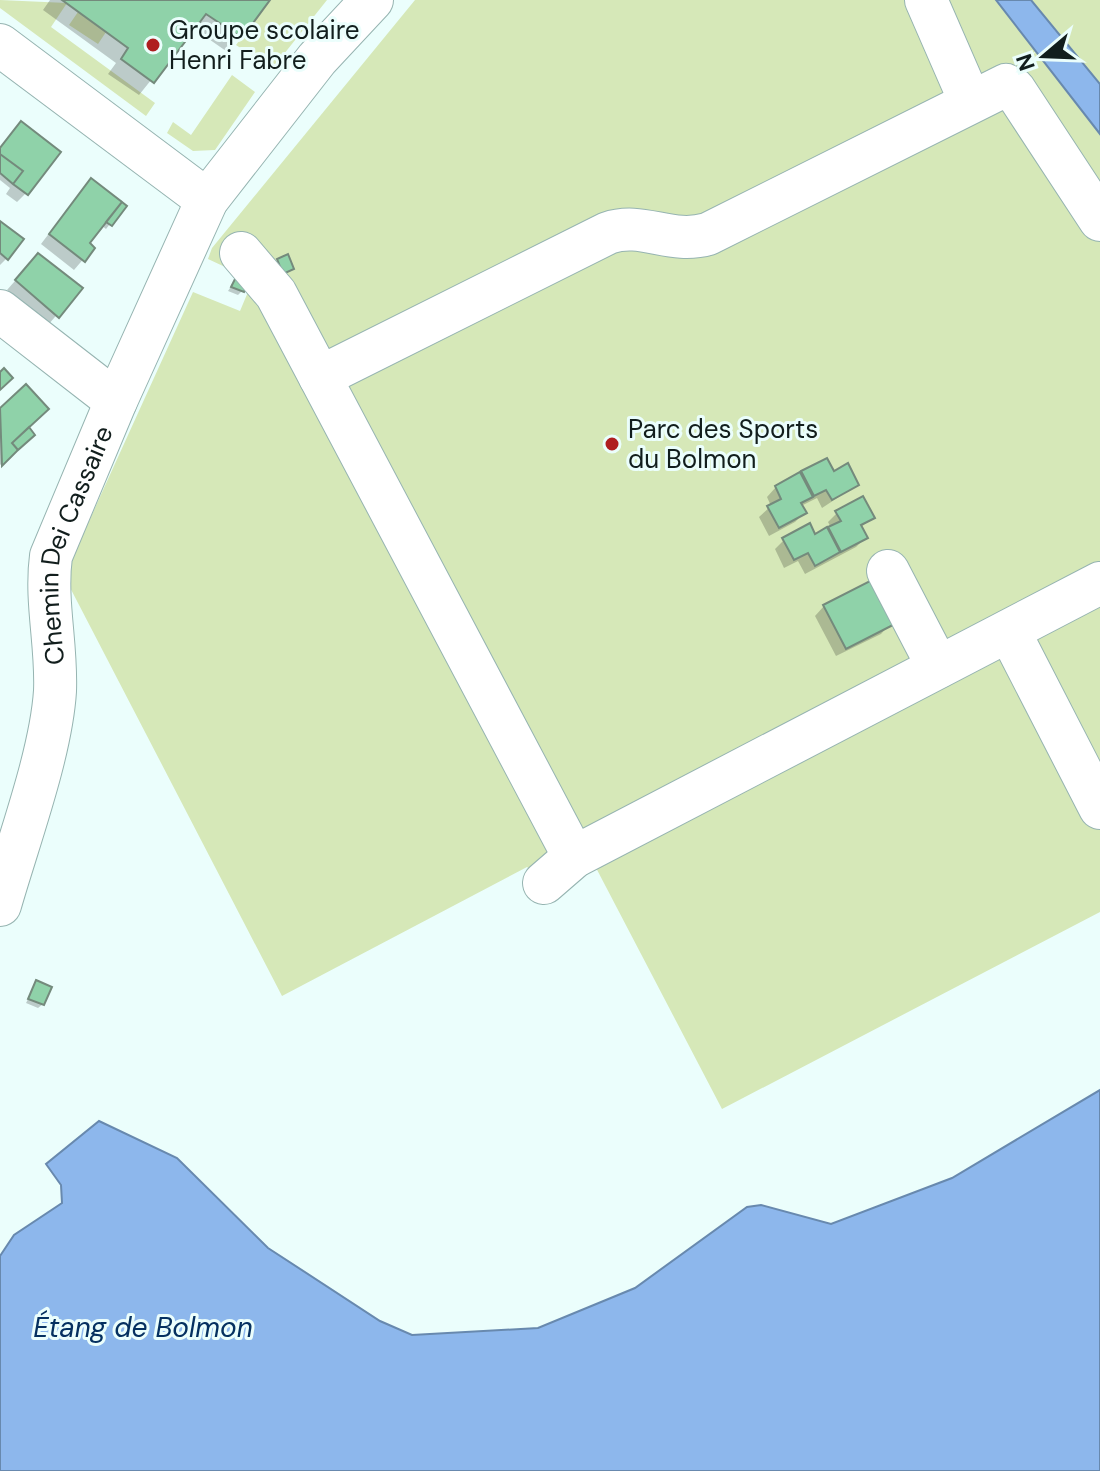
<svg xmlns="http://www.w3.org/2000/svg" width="1100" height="1471" viewBox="0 0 1100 1471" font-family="'DM Sans',sans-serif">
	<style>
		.green { fill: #d6e8b8 }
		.water { fill: #8db7ec; stroke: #6889ae; stroke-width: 2 }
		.shadow { fill: #0003 }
		.building { fill: #8fd2a9; stroke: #748a7c; stroke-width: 2 }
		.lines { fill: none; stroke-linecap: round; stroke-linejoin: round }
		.minor-casing { stroke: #96b4b1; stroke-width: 44 }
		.minor { stroke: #fff; stroke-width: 42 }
		.poi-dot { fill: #af1e1f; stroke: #ebfefc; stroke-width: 3 }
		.labels { text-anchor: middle; stroke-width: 6; stroke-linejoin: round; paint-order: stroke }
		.poi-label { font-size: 26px; fill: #121e1d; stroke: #ebfefc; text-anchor: start }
		.street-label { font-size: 26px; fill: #121e1d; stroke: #ebfefc }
		.water-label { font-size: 28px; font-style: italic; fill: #053060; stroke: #ebfefc }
	</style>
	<rect width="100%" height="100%" fill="#ebfefc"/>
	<path class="green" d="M 0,0 L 67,3 L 51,27 L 155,103 L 146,116 L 0,8 Z
		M 270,0 L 327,0 L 272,69 L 236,45 Z
		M 415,0 L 1100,0 L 1100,912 L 722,1109 L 594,864 L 540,877 L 527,867 L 282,996 L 64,576 L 193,292 L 240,311 L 253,280 L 208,259 L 212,248 Z
		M 78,12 L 106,32 L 98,44 L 69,25 Z
		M 232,75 L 255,92 L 215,150 L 193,151 L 167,133 L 173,122 L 191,135 Z"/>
	<path class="water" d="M 996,0 L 1031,0 L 1100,84 L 1100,134 Z
		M 1100,1090 L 1100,1471 L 0,1471 L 0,1256 L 14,1235 L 62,1203 L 61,1185 L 46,1164 L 99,1121 L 177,1158 L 268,1248 L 380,1321 L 412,1335 L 538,1328 L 635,1288 L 747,1207 L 761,1205 L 831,1224 L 952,1178 Z"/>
	<path class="shadow" d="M 50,0 L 267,0 L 226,51 L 193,28 L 139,95 L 108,74 L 116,63 L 43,10 Z
		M 0,149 L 26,193 L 17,202 L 6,194 L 10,188 L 0,180 Z
		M 82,190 L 124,206 L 106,229 L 101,225 L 87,244 L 92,249 L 74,270 L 41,244 Z
		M 0,223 L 7,258 L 0,265 Z
		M 29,265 L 80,288 L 48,325 L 7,290 Z
		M 236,279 L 242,291 L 238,295 L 228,291 Z
		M 26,387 L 26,428 L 32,435 L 0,465 L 0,411 Z
		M 826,460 L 833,473 L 857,485 L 822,508 L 817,498 L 801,506 L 804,513 L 795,522 L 769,536 L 759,517 L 771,506 L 767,497 L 776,487 Z
		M 837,513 L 872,518 L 860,528 L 865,538 L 856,547 L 805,574 L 798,561 L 784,568 L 775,549 L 784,540 L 814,536 L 831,528 L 828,522 Z
		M 824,606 L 890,624 L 881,634 L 836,656 L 815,616 Z
		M 37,982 L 43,1004 L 38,1008 L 26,1003 Z"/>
	<path class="building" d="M 62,0 L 270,0 L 242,38 L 206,14 L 154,83 L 121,59 L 128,48 Z
		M 21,121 L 61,152 L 28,195 L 13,184 L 23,171 L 0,154 L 0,148 Z
		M 0,154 L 23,171 L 13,184 L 0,173 Z
		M 91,178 L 122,202 L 90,243 L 95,248 L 85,262 L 49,234 Z
		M 122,202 L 127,206 L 112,226 L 106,222 Z
		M 0,221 L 24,239 L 8,260 L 0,253 Z
		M 38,253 L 83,288 L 59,318 L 15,280 Z
		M 288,254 L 294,269 L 283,274 L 277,259 Z
		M 236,277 L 248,283 L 244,292 L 231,287 Z
		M 4,368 L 13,378 L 0,390 L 0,372 Z
		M 26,384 L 49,409 L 12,443 L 18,450 L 2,466 L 0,408 Z
		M 29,427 L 35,435 L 18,450 L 12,443 Z
		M 827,458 L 834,471 L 848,463 L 859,485 L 832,500 L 826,490 L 814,496 L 801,471 Z
		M 800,472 L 813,497 L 801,503 L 807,513 L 779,528 L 767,506 L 781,499 L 775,486 Z
		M 863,496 L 875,518 L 861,525 L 868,538 L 841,552 L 828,527 L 841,521 L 835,511 Z
		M 810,523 L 815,534 L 827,527 L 840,552 L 815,566 L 808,553 L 794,560 L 782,538 Z
		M 870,581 L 893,625 L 846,649 L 823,605 Z
		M 36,980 L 52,987 L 44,1005 L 28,999 Z"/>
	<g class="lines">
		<g class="minor-casing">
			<g id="minor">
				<path d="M 926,0 L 970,101"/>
				<path d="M 0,45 L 207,200"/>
				<path d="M 241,253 L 276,294 L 574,857"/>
				<path d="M 0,311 L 116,401"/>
				<path d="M 320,377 L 608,233 C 643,221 670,245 708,234 L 1006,85 L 1014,89 L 1100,220"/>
				<path d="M 888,571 L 938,667"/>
				<path d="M 1009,631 L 1100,808"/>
				<path d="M 544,883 L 574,857 L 1100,583"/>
				<path id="s1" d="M 0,905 C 18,842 51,754 55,691 C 57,645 45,601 51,556 L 116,401 L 207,200 L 317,59 L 372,0"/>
			</g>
		</g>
		<use href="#minor" class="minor"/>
	</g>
	<g class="poi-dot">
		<circle cx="153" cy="45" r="8"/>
		<circle cx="612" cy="444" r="8"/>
	</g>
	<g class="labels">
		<g class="poi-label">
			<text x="169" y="39">Groupe scolaire<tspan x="169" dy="30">Henri Fabre</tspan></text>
			<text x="628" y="438">Parc des Sports<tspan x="628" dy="30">du Bolmon</tspan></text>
		</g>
		<g class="street-label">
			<text dy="9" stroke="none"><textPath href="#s1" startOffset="372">Chemin Dei Cassaire</textPath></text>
		</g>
		<g class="water-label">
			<text x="143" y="1337">Étang de Bolmon</text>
		</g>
	</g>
	<g transform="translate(1044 56) rotate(251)" stroke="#ebfefc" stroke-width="6" paint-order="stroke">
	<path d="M0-6L14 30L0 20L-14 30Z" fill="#121e1d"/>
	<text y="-12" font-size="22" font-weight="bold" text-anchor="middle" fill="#121e1d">N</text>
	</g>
</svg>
